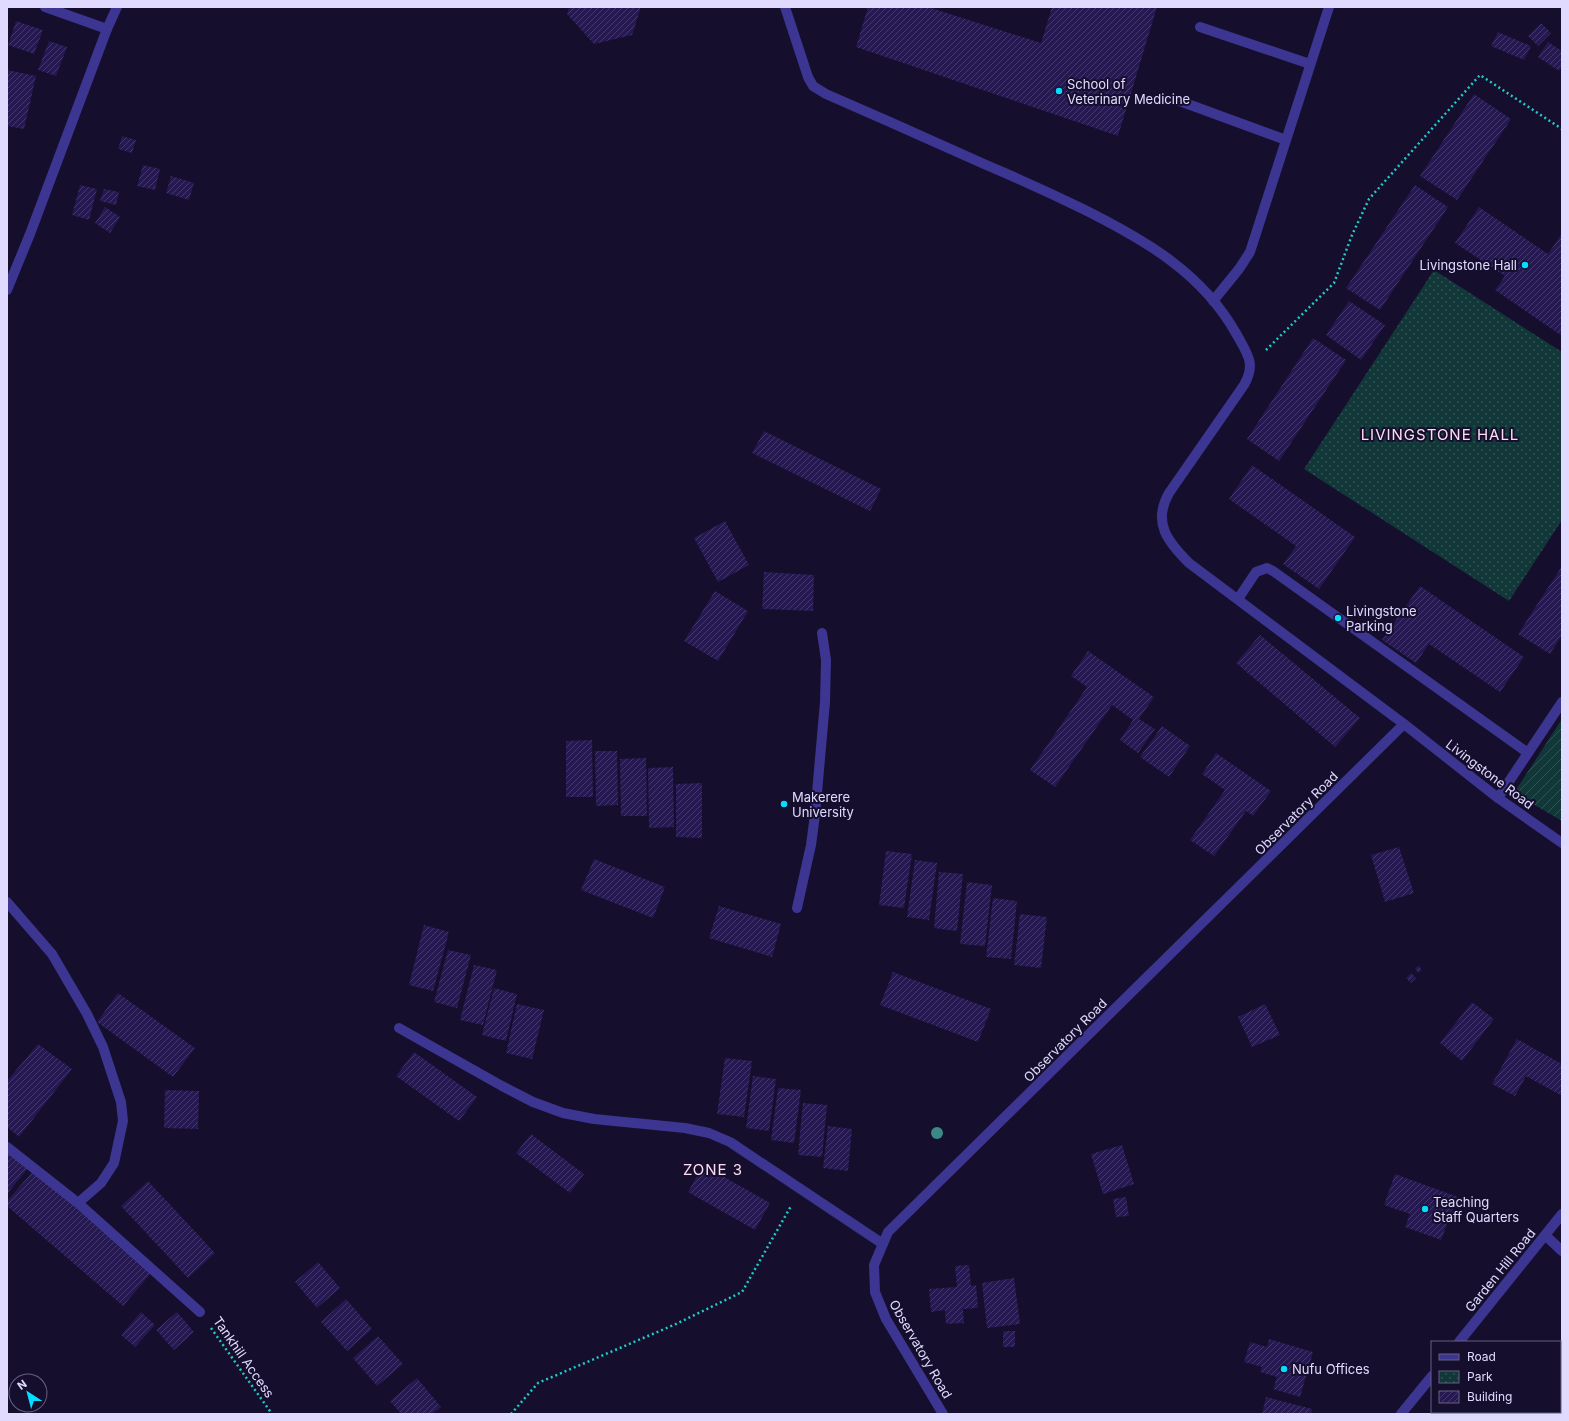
<svg xmlns="http://www.w3.org/2000/svg" width="1569" height="1421" viewBox="0 0 1569 1421" font-family="Inter,sans-serif">
	<style>
		.park { fill: url(#park-dots) }
		.garden { fill: url(#garden-furrows) }
		.building { fill: url(#building-hatch) }
		.lines { fill: none; stroke-linecap: round; stroke-linejoin: round }
		.path { stroke: #23cac7; stroke-width: 2.5; stroke-dasharray: 2 3; stroke-linecap: butt }
		.lane { stroke: #3c3591; stroke-width: 10 }
		.street { stroke: #3c3591; stroke-width: 10 }
		.tree { fill: #3a8986 }
		.poi-dot { fill: #06dcff; stroke: #150e2d; stroke-width: 1.5 }
		.labels { text-anchor: middle; stroke-width: 4; stroke-linejoin: round; paint-order: stroke }
		.poi-label { font-size: 13px; fill: #e0daff; stroke: #150e2d; text-anchor: start }
		.street-label { font-size: 13px; fill: #e0daff; stroke: #150e2d }
		.quarter-label { font-size: 15px; letter-spacing: 1px; fill: #ffdcf1; stroke: #150e2d }
	</style>
	<defs>
		<pattern id="park-dots" width="8" height="8" patternUnits="userSpaceOnUse"><rect width="8" height="8" fill="#113738"/><path d="M2 2h.1M6 6h.1" fill="none" stroke="#335356" stroke-width="1.8" stroke-linecap="round"/></pattern>
		<pattern id="garden-furrows" width="10" height="10" patternUnits="userSpaceOnUse"><rect width="10" height="10" fill="#113738"/><path d="M-1 1l2-2M0 10L10 0M9 11l2-2" fill="none" stroke="#335356"/></pattern>
		<pattern id="building-hatch" width="6" height="6" patternUnits="userSpaceOnUse"><rect width="6" height="6" fill="#261850"/><path d="M-1 1l2-2M0 6l6-6M5 7l2-2" fill="none" stroke="#45396a"/></pattern>
	</defs>
	<rect width="100%" height="100%" fill="#150e2d"/>
	<path class="park" d="M 1434,270 L 1562,352 L 1562,520 L 1509,601 L 1304,469 Z"/>
	<path class="garden" d="M 1562,719 L 1562,821 L 1514,793 Z"/>
	<path class="building" d="M 569,7 L 641,7 L 632,35 L 594,44 L 567,14 Z
		M 868,7 L 928,7 L 1041,43 L 1052,7 L 1157,7 L 1118,136 L 856,47 Z
		M 16,21 L 43,30 L 34,54 L 8,45 Z
		M 1541,23 L 1551,33 L 1538,46 L 1528,36 Z
		M 1498,32 L 1531,46 L 1524,60 L 1491,46 Z
		M 49,41 L 67,47 L 56,76 L 38,70 Z
		M 1548,42 L 1562,51 L 1562,66 L 1559,71 L 1538,57 Z
		M 7,70 L 36,76 L 24,129 L 7,126 Z
		M 1474,94 L 1511,119 L 1457,200 L 1420,176 Z
		M 122,136 L 136,140 L 132,153 L 118,149 Z
		M 143,165 L 160,169 L 155,190 L 137,186 Z
		M 171,176 L 194,183 L 189,200 L 166,193 Z
		M 80,185 L 97,189 L 89,220 L 72,215 Z
		M 1415,185 L 1448,207 L 1380,310 L 1346,288 Z
		M 104,189 L 119,192 L 116,205 L 100,201 Z
		M 105,207 L 120,217 L 110,233 L 95,223 Z
		M 1479,207 L 1548,254 L 1562,233 L 1562,336 L 1495,290 L 1505,276 L 1455,243 Z
		M 1349,301 L 1385,325 L 1361,360 L 1326,335 Z
		M 1313,338 L 1346,360 L 1279,461 L 1247,439 Z
		M 764,431 L 881,489 L 870,511 L 752,453 Z
		M 1252,465 L 1355,537 L 1319,589 L 1283,564 L 1296,546 L 1229,499 Z
		M 725,521 L 749,565 L 718,582 L 694,538 Z
		M 1562,566 L 1562,635 L 1550,654 L 1518,634 Z
		M 764,572 L 814,575 L 813,611 L 762,609 Z
		M 1420,586 L 1524,657 L 1500,692 L 1429,644 L 1416,663 L 1382,640 Z
		M 715,591 L 748,611 L 718,661 L 684,641 Z
		M 1260,635 L 1360,718 L 1335,747 L 1236,663 Z
		M 1088,651 L 1154,697 L 1139,719 L 1155,729 L 1138,753 L 1120,740 L 1133,720 L 1112,705 L 1055,787 L 1030,770 L 1087,687 L 1071,676 Z
		M 1162,726 L 1190,746 L 1169,777 L 1140,757 Z
		M 592,740 L 593,797 L 566,797 L 566,741 Z
		M 595,751 L 617,751 L 618,805 L 596,806 Z
		M 1216,753 L 1271,791 L 1253,816 L 1246,811 L 1214,856 L 1190,840 L 1225,790 L 1202,774 Z
		M 646,758 L 647,816 L 621,816 L 620,759 Z
		M 673,767 L 674,827 L 649,828 L 648,768 Z
		M 702,783 L 702,838 L 676,837 L 676,784 Z
		M 1399,847 L 1414,893 L 1385,902 L 1371,855 Z
		M 886,851 L 912,854 L 904,908 L 879,905 Z
		M 594,859 L 665,887 L 653,918 L 581,890 Z
		M 915,860 L 937,863 L 929,920 L 907,917 Z
		M 939,872 L 963,874 L 957,931 L 934,928 Z
		M 967,882 L 992,885 L 985,946 L 960,944 Z
		M 993,898 L 1017,901 L 1011,959 L 986,957 Z
		M 719,906 L 781,924 L 772,957 L 709,938 Z
		M 1020,914 L 1047,917 L 1041,968 L 1014,965 Z
		M 424,925 L 449,932 L 433,991 L 409,985 Z
		M 448,950 L 471,955 L 457,1008 L 434,1002 Z
		M 474,965 L 497,970 L 483,1025 L 460,1020 Z
		M 1419,966 L 1422,970 L 1418,973 L 1415,968 Z
		M 893,972 L 991,1009 L 978,1042 L 880,1005 Z
		M 1411,973 L 1416,978 L 1411,983 L 1406,978 Z
		M 494,988 L 517,994 L 506,1041 L 482,1035 Z
		M 118,993 L 195,1048 L 173,1077 L 97,1022 Z
		M 1472,1002 L 1494,1019 L 1462,1061 L 1440,1043 Z
		M 517,1004 L 544,1010 L 532,1059 L 506,1053 Z
		M 1265,1004 L 1280,1035 L 1252,1047 L 1238,1017 Z
		M 1517,1039 L 1562,1064 L 1562,1096 L 1526,1076 L 1515,1096 L 1492,1084 Z
		M 38,1044 L 72,1069 L 19,1137 L 7,1127 L 7,1081 Z
		M 414,1052 L 477,1097 L 459,1121 L 396,1076 Z
		M 725,1058 L 752,1061 L 744,1117 L 717,1114 Z
		M 753,1076 L 776,1079 L 769,1131 L 746,1128 Z
		M 778,1088 L 801,1090 L 794,1143 L 771,1140 Z
		M 165,1090 L 199,1091 L 198,1129 L 164,1128 Z
		M 803,1103 L 827,1105 L 822,1157 L 798,1155 Z
		M 828,1126 L 852,1129 L 848,1171 L 823,1168 Z
		M 531,1134 L 584,1174 L 570,1193 L 516,1153 Z
		M 1122,1145 L 1134,1184 L 1103,1194 L 1091,1154 Z
		M 7,1151 L 28,1168 L 7,1194 Z
		M 703,1165 L 770,1203 L 755,1230 L 688,1192 Z
		M 35,1169 L 153,1271 L 123,1306 L 7,1206 L 7,1201 Z
		M 1395,1174 L 1458,1197 L 1441,1240 L 1405,1227 L 1410,1214 L 1384,1205 Z
		M 148,1181 L 215,1253 L 188,1278 L 121,1206 Z
		M 1126,1197 L 1129,1216 L 1116,1217 L 1113,1199 Z
		M 318,1262 L 340,1288 L 317,1308 L 295,1282 Z
		M 969,1265 L 971,1286 L 976,1285 L 978,1308 L 963,1309 L 964,1323 L 946,1324 L 945,1310 L 931,1312 L 929,1289 L 957,1287 L 955,1266 Z
		M 1014,1278 L 1020,1324 L 987,1328 L 982,1283 Z
		M 346,1299 L 372,1329 L 347,1351 L 321,1322 Z
		M 141,1312 L 155,1325 L 135,1347 L 121,1335 Z
		M 177,1312 L 194,1332 L 174,1350 L 156,1330 Z
		M 1003,1331 L 1015,1331 L 1015,1347 L 1003,1347 Z
		M 378,1336 L 403,1364 L 377,1386 L 353,1358 Z
		M 1269,1339 L 1313,1352 L 1300,1397 L 1273,1389 L 1277,1377 L 1260,1372 L 1262,1367 L 1244,1362 L 1250,1342 L 1267,1347 Z
		M 417,1378 L 441,1407 L 432,1414 L 401,1414 L 390,1401 Z
		M 1266,1397 L 1312,1409 L 1311,1414 L 1262,1414 Z"/>
	<g class="lines">
		<path class="path" d="M 1266,350 L 1334,283 L 1352,235 L 1369,199 L 1480,75 L 1562,129
			M 211,1328 L 272,1414
			M 511,1414 L 538,1383 L 676,1324 L 742,1292 L 791,1206"/>
		<path class="lane" d="M 785,7 L 808,77 L 813,86 L 826,94 C 879,117 931,140 984,164 C 1017,178 1050,193 1083,209 C 1145,240 1203,273 1237,335 C 1248,355 1256,364 1244,385 L 1169,493 C 1152,523 1168,542 1189,563 L 1404,724 L 1498,798 L 1562,843
			M 1200,27 L 1310,64
			M 1174,99 L 1286,140
			M 7,290 L 30,234 L 107,29
			M 1213,301 L 1239,269 L 1250,252 L 1329,7
			M 1238,599 L 1256,572 L 1267,568 L 1273,571 L 1528,753
			M 1498,798 L 1562,702
			M 7,902 L 52,954 L 87,1014 L 103,1047 L 121,1102 L 123,1121 L 114,1163 L 101,1183 L 78,1203 L 200,1312
			M 797,908 L 811,845 L 815,815 L 825,702 L 826,660 L 822,633
			M 399,1028 L 502,1086 L 533,1102 L 563,1113 L 594,1119 L 685,1128 L 709,1133 L 730,1142 L 883,1244
			M 7,1147 L 78,1203
			M 1545,1235 L 1562,1251
			M 1459,1342 L 1562,1214
			M 943,1414 L 886,1319 L 875,1292 L 874,1265 L 888,1232 L 1404,724
			M 1401,1414 L 1432,1376"/>
		<path class="street" d="M 45,7 L 107,29 L 117,7"/>
	</g>
	<circle class="tree" cx="937" cy="1133" r="6"/>
	<g class="poi-dot">
		<circle cx="1059" cy="91" r="4"/>
		<circle cx="1525" cy="265" r="4"/>
		<circle cx="1338" cy="618" r="4"/>
		<circle cx="784" cy="804" r="4"/>
		<circle cx="1425" cy="1209" r="4"/>
		<circle cx="1284" cy="1369" r="4"/>
	</g>
	<g class="labels">
		<g class="poi-label">
			<text x="1067" y="89">School of<tspan x="1067" dy="15">Veterinary Medicine</tspan></text>
			<text x="1517" y="270" text-anchor="end">Livingstone Hall</text>
			<text x="1346" y="616">Livingstone<tspan x="1346" dy="15">Parking</tspan></text>
			<text x="792" y="802">Makerere<tspan x="792" dy="15">University</tspan></text>
			<text x="1433" y="1207">Teaching<tspan x="1433" dy="15">Staff Quarters</tspan></text>
			<text x="1292" y="1374">Nufu Offices</text>
		</g>
		<g class="street-label">
			<text transform="translate(1490 774) rotate(37)" y="5">Livingstone Road</text>
			<text transform="translate(1296 813) rotate(-45)" y="5">Observatory Road</text>
			<text transform="translate(1065 1040) rotate(-45)" y="5">Observatory Road</text>
			<text transform="translate(1500 1270) rotate(-51)" y="5">Garden Hill Road</text>
			<text transform="translate(921 1349) rotate(60)" y="5">Observatory Road</text>
			<text transform="translate(244 1357) rotate(55)" y="5">Tankhill Access</text>
		</g>
		<g class="quarter-label">
			<text x="1440" y="440">LIVINGSTONE HALL</text>
			<text x="713" y="1175">ZONE 3</text>
		</g>
	</g>
	<rect width="1569" height="1421" fill="none" stroke="#e0daff" stroke-width="16"/>
	<rect x="1431" y="1341" width="130" height="72" fill="#150e2d" stroke="#666081"/>
	<rect x="1439" y="1354" width="20" height="6" fill="#3c3591" stroke="#666081"/>
	<text x="1467" y="1361" font-size="12" fill="#e0daff">Road</text>
	<rect x="1439" y="1371" width="20" height="12" fill="url(#park-dots)" stroke="#666081"/>
	<text x="1467" y="1381" font-size="12" fill="#e0daff">Park</text>
	<rect x="1439" y="1391" width="20" height="12" fill="url(#building-hatch)" stroke="#666081"/>
	<text x="1467" y="1401" font-size="12" fill="#e0daff">Building</text>
	<g transform="translate(28 1393) rotate(324)"><circle r="19" fill="#150e2d" stroke="#666081"/>
	<path d="M0-3L7 15L0 10L-7 15Z" fill="#06dcff"/>
	<text y="-6" font-size="11" font-weight="bold" text-anchor="middle" fill="#e0daff">N</text>
	</g>
</svg>
